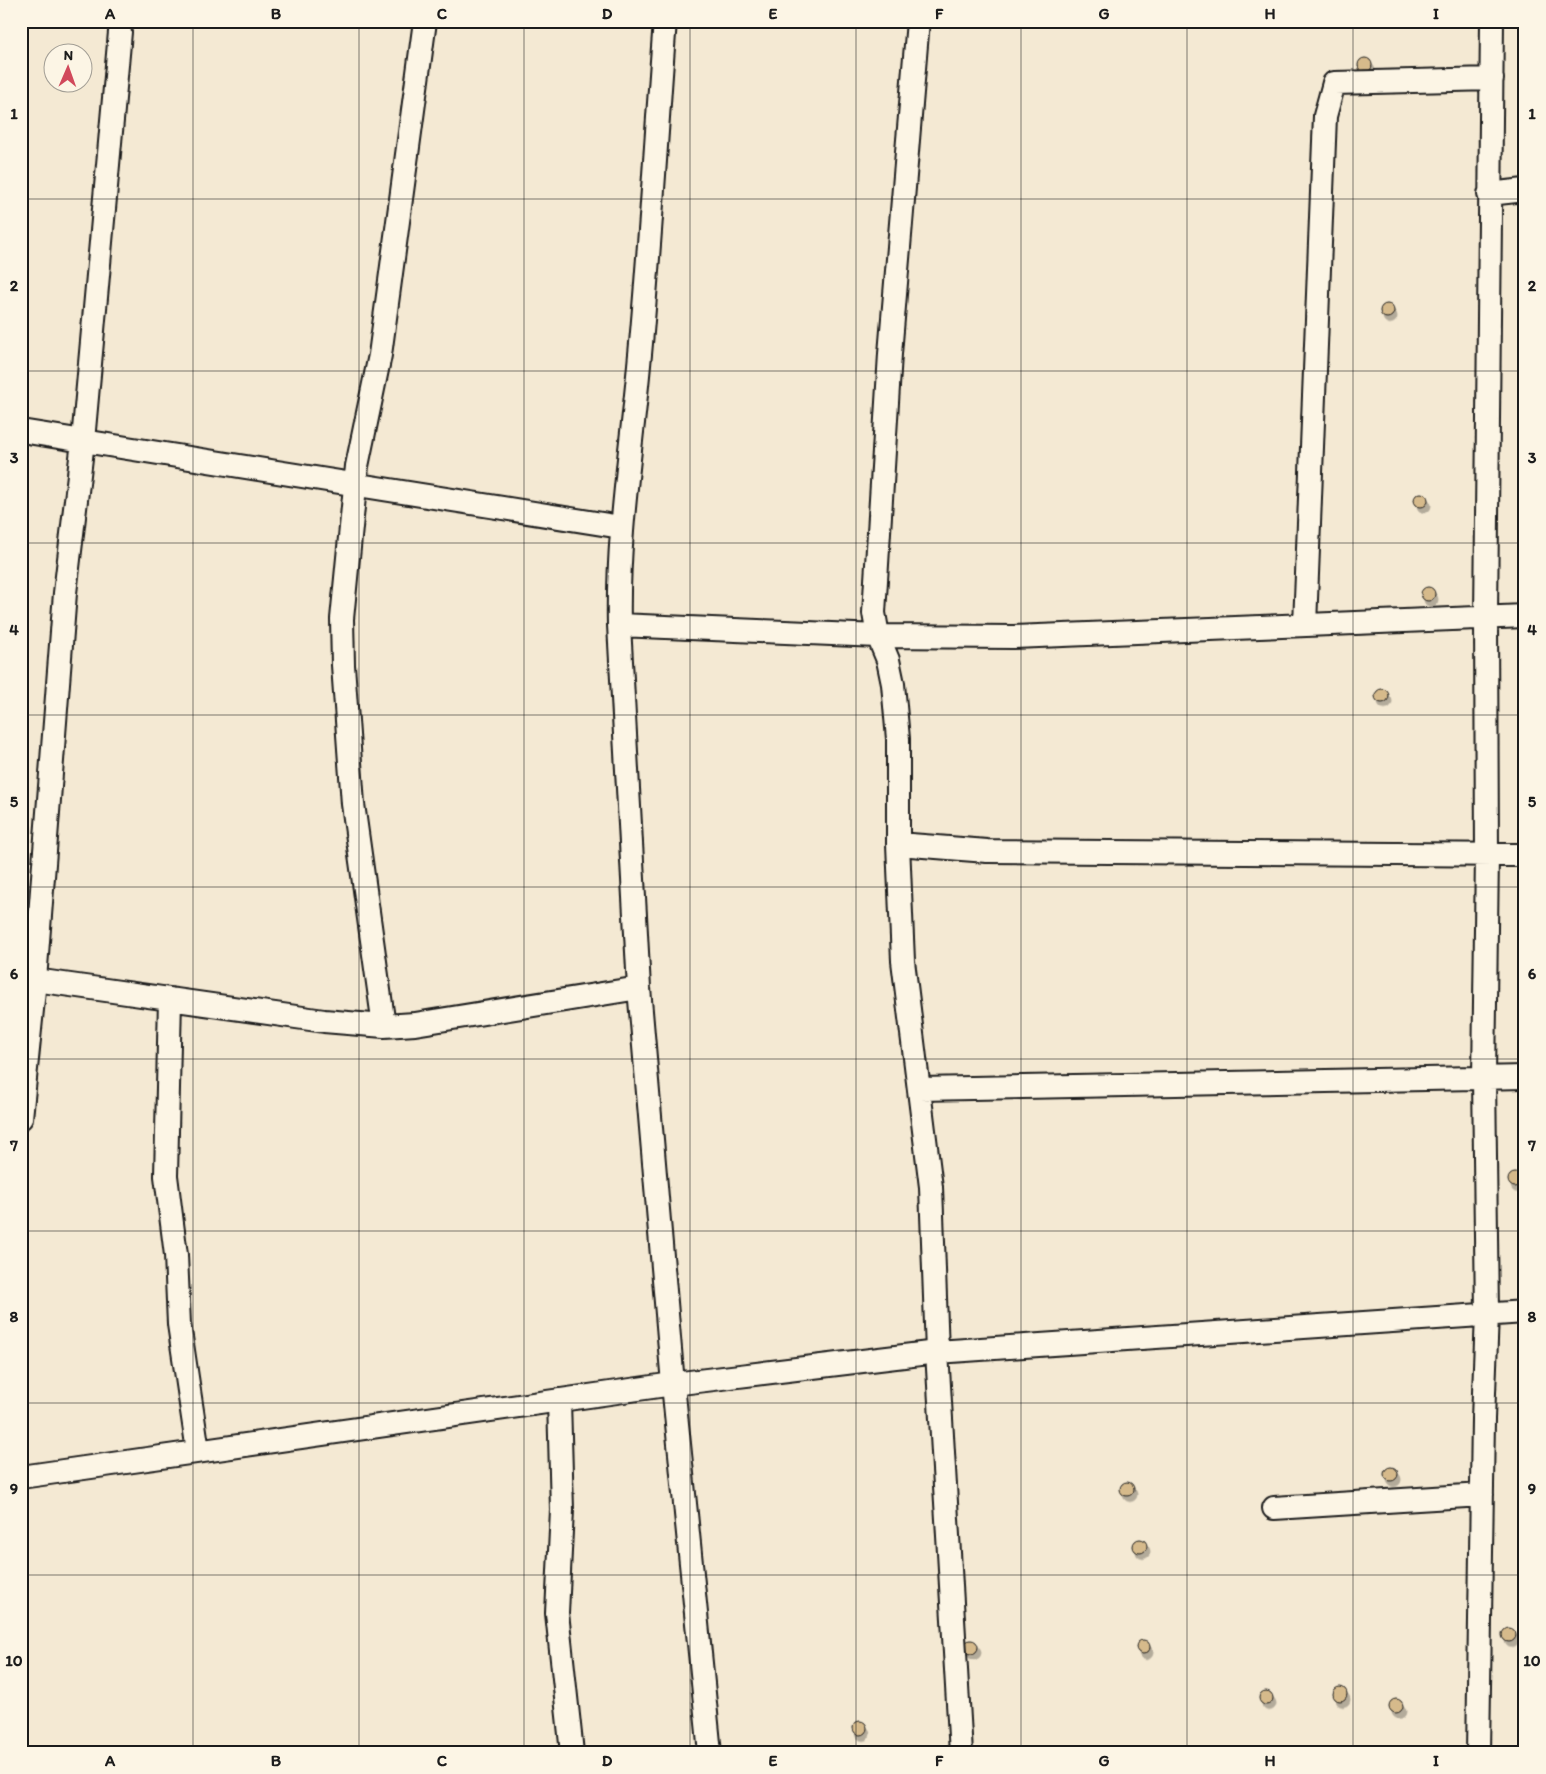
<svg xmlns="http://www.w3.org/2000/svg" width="1546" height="1774" viewBox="0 0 1546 1774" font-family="Itim,sans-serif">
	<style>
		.building { fill: #d6ba8b; stroke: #1c1c1c; filter: url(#shadow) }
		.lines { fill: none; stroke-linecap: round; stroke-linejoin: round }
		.minor-casing { stroke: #1c1c1c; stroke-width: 26 }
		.minor { stroke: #fcf5e5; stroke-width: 22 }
		.grid { fill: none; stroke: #1c1c1c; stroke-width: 1; stroke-opacity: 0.55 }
		.neatline { fill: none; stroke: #1c1c1c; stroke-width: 2 }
		.grid-label { font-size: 16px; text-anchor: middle; font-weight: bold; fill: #1c1c1c }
	</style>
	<defs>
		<filter id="shadow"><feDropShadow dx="3" dy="5.5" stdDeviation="0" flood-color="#0004"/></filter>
	</defs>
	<rect width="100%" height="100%" fill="#f4e9d3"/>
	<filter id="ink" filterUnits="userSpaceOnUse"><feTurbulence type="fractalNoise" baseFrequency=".02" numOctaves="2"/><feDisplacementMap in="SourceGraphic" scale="10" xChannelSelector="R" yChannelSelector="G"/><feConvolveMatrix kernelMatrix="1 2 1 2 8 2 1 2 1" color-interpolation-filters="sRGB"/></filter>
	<g filter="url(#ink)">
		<path class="building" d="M1358 65a7 7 0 1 1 14 0a7 7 0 1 1-14 0Z
			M1380 311a7 7 0 1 1 14 0a7 7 0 1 1-14 0Z
			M1414 500a7 7 0 1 1 14 0a7 7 0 1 1-14 0Z
			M1421 594a7 7 0 1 1 14 0a7 7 0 1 1-14 0Z
			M1375 696a7 7 0 1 1 14 0a7 7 0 1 1-14 0Z
			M1508 1180a7 7 0 1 1 14 0a7 7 0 1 1-14 0Z
			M1384 1474a7 7 0 1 1 14 0a7 7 0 1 1-14 0Z
			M1120 1489a7 7 0 1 1 14 0a7 7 0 1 1-14 0Z
			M1133 1546a7 7 0 1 1 14 0a7 7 0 1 1-14 0Z
			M1502 1635a7 7 0 1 1 14 0a7 7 0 1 1-14 0Z
			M1136 1647a7 7 0 1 1 14 0a7 7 0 1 1-14 0Z
			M964 1647a7 7 0 1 1 14 0a7 7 0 1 1-14 0Z
			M1333 1694a7 7 0 1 1 14 0a7 7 0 1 1-14 0Z
			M1259 1698a7 7 0 1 1 14 0a7 7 0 1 1-14 0Z
			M1389 1706a7 7 0 1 1 14 0a7 7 0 1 1-14 0Z
			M853 1728a7 7 0 1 1 14 0a7 7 0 1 1-14 0Z
			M 1124,1748 L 1128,1748 L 1132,1753 L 1119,1753 Z"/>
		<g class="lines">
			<g class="minor-casing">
				<path id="minor" d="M 665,21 C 656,136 650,251 639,365 C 631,452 617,537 619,625 L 639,988 L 673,1384 L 710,1753
					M 918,21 L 890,354 L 874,613 L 878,636 L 888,660 L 893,684 L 898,739 L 898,844 L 903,961 L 931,1187 L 937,1352 L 961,1753
					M 1489,194 L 1525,190
					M 21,431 L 621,527
					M 619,625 L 878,636 L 1014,637 L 1525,616
					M 1305,625 L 1325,116 L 1334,83 L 1492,79
					M 898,844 L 987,851 L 1525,855
					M 21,978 L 324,1021 L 384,1026 L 415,1024 L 639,988
					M 170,999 L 166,1176 L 176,1255 L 179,1324 L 198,1451
					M 384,1026 L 353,804 L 343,665 L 342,619 L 357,466 L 380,355 L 425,21
					M 920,1089 L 1525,1077
					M 21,1118 L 35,980 L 65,593 L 83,441 L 120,32
					M 559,1400 L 562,1510 L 557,1613 L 572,1753
					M 21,1477 L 673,1384 L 937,1352 L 1525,1312
					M 1274,1508 L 1482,1495
					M 1478,1753 L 1483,1419 L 1487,1314 L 1484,1077 L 1487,855 L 1486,617 L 1492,21"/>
			</g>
			<use href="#minor" class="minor"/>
		</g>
	</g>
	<path class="grid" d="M 193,21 L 193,1753M 359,21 L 359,1753M 524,21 L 524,1753M 690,21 L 690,1753M 856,21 L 856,1753M 1021,21 L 1021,1753M 1187,21 L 1187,1753M 1353,21 L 1353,1753M 21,199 L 1525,199M 21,371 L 1525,371M 21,543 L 1525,543M 21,715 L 1525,715M 21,887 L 1525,887M 21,1059 L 1525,1059M 21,1231 L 1525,1231M 21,1403 L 1525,1403M 21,1575 L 1525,1575"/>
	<rect width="1546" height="1774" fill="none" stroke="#fcf5e5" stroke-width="55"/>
	<g transform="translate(68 68) rotate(2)"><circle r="24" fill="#fcf5e5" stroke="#a29e95"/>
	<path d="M0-4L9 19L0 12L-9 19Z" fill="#d1495b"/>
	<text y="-8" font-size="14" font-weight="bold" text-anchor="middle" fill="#1c1c1c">N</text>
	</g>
	<rect x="28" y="28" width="1490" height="1718" class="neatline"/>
	<g class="grid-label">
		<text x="110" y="19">A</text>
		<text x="276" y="19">B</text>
		<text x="442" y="19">C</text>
		<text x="607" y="19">D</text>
		<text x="773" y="19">E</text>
		<text x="939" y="19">F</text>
		<text x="1104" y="19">G</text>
		<text x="1270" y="19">H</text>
		<text x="1436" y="19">I</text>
		<text x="14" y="119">1</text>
		<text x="1532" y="119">1</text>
		<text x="14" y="291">2</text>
		<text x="1532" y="291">2</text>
		<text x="14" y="463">3</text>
		<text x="1532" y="463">3</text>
		<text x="14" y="635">4</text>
		<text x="1532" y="635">4</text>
		<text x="14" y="807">5</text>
		<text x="1532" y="807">5</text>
		<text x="14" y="979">6</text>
		<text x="1532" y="979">6</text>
		<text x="14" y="1151">7</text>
		<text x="1532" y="1151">7</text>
		<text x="14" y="1322">8</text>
		<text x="1532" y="1322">8</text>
		<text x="14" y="1494">9</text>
		<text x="1532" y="1494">9</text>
		<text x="14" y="1666">10</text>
		<text x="1532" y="1666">10</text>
		<text x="110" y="1766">A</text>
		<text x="276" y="1766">B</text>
		<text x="442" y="1766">C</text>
		<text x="607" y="1766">D</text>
		<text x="773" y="1766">E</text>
		<text x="939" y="1766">F</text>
		<text x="1104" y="1766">G</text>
		<text x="1270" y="1766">H</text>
		<text x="1436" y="1766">I</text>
	</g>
</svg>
